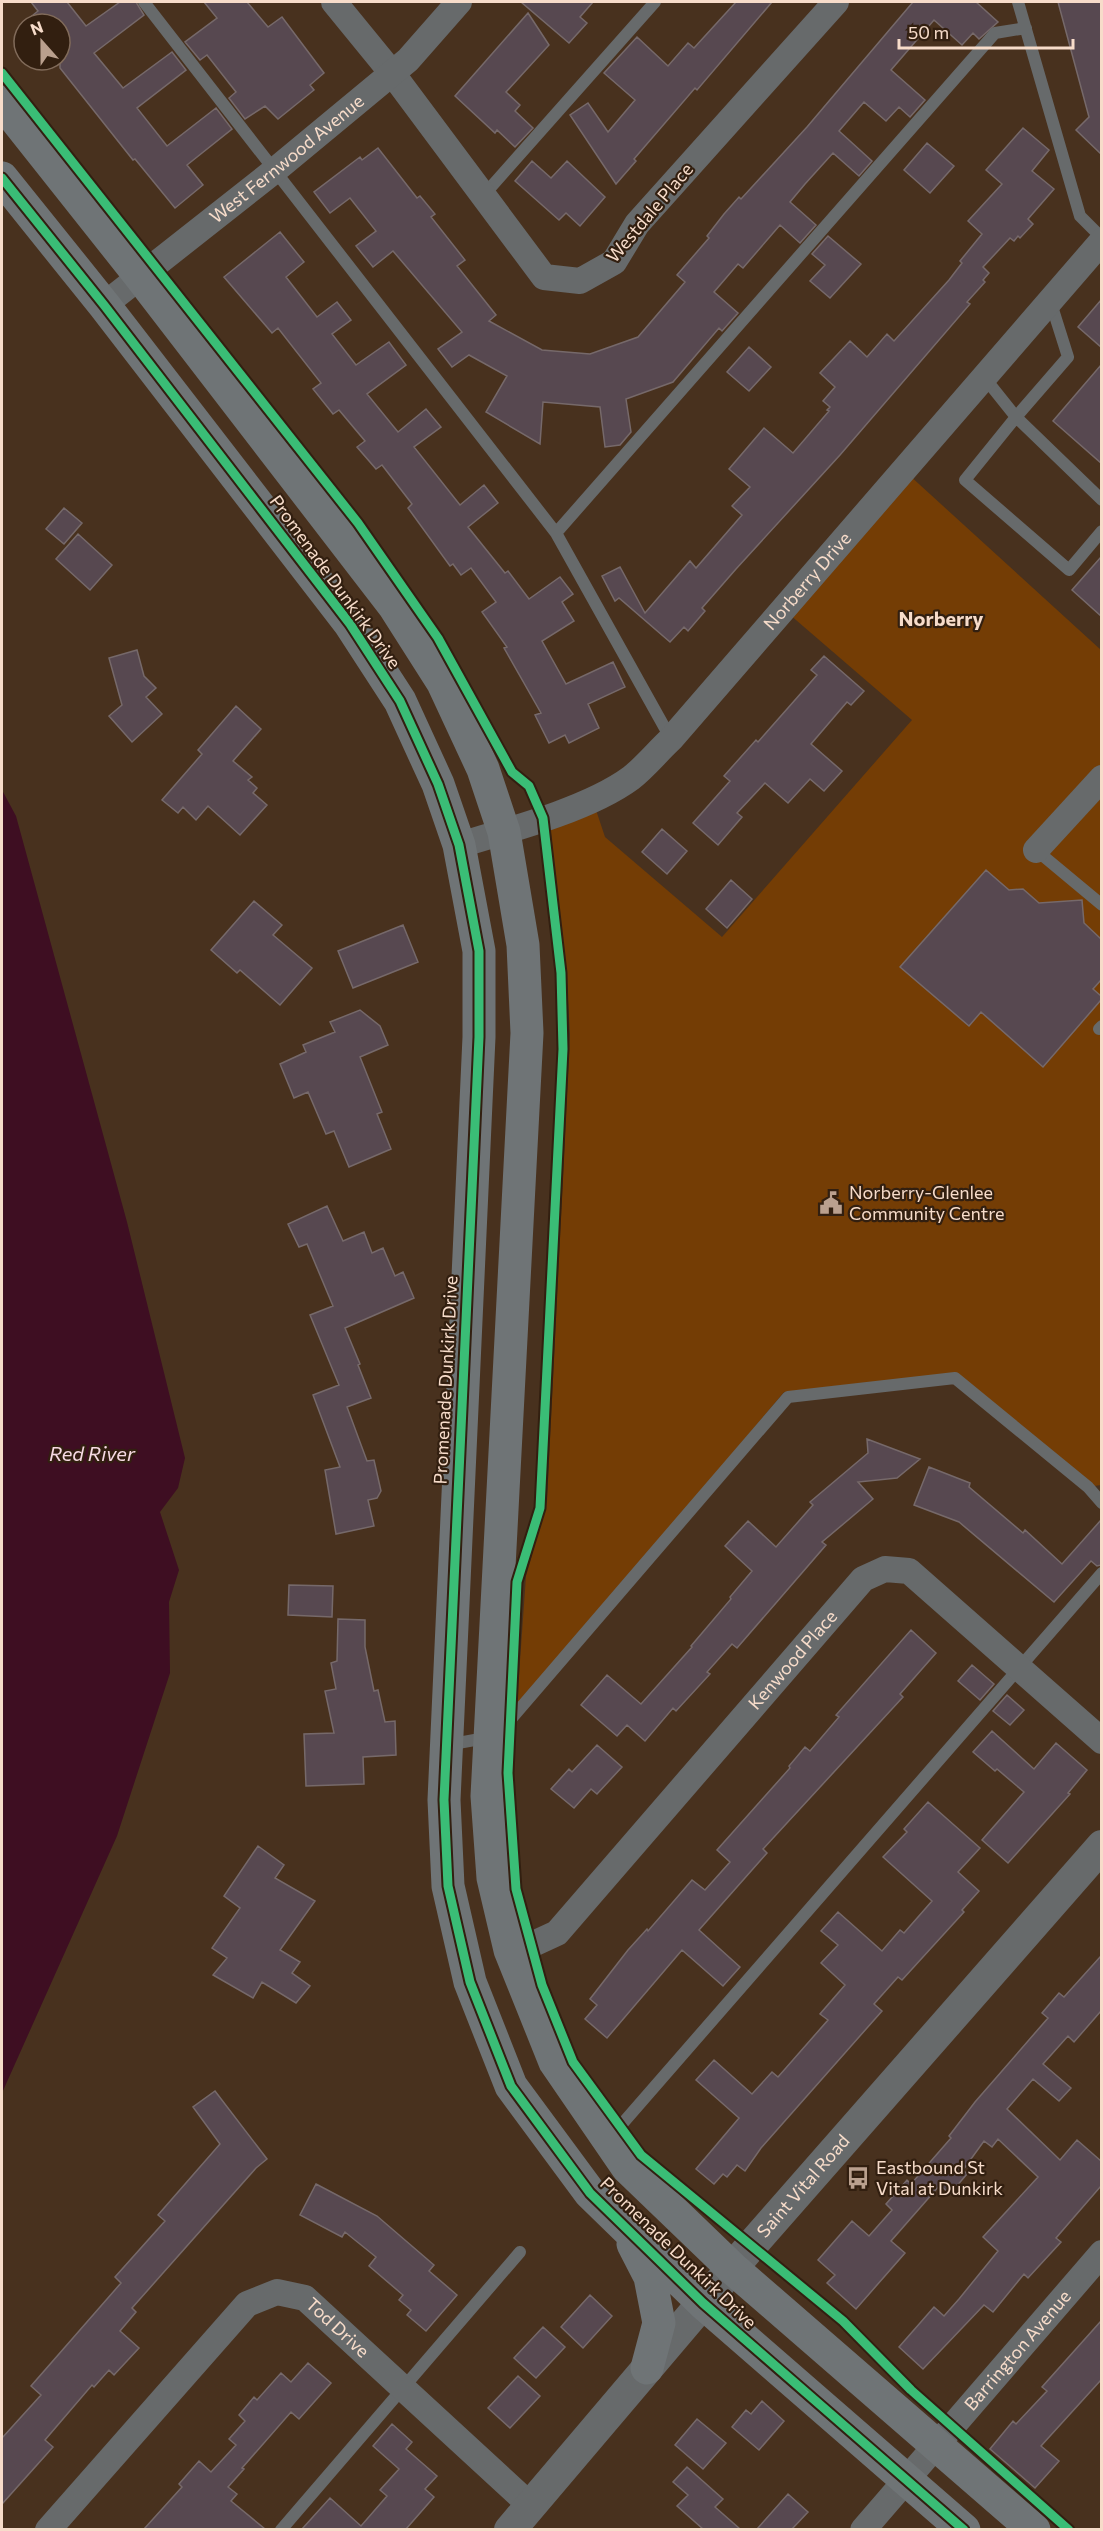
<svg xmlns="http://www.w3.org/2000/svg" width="1103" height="2531" viewBox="0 0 1103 2531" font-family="Commissioner,sans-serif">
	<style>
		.green { fill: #743d05 }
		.water { fill: #3e0e22 }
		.building { fill: #574850; stroke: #76696a; stroke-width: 1.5 }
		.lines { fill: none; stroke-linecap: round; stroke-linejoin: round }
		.service { stroke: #676a6b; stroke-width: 12 }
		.minor { stroke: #676a6b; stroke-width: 26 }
		.tertiary { stroke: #676a6b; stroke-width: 32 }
		.secondary { stroke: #6f7476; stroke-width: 33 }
		.cycleway-casing { stroke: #321f10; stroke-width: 13 }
		.cycleway { stroke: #3abd76; stroke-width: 9 }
		.labels { text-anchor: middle; stroke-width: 4.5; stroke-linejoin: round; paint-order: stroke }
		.street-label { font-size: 18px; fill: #f7dcca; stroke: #321f10 }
		.poi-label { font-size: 18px; fill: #f7dcca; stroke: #321f10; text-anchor: start }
		.neighbourhood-label { font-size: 20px; font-weight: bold; fill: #f7dcca; stroke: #321f10 }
		.water-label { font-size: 20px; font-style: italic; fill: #f7dae3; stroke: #321f10 }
	</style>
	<rect width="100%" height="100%" fill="#48311e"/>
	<path class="green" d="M 908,474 L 1101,650 L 1101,1485 L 1088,1487 L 955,1373 L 784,1392 L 511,1719 L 519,1675 L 526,1576 L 547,1501 L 570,1034 L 567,983 L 550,825 L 595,807 L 605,837 L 722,937 L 912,720 L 789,614 Z"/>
	<path class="water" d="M 2,790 L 16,816 L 127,1222 L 185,1458 L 178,1488 L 160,1512 L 179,1570 L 169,1602 L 170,1673 L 117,1836 L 2,2093 Z"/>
	<path class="building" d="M 31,2 L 67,2 L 86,26 L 120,2 L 136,2 L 144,15 L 94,53 L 123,88 L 172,52 L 186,70 L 137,108 L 167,146 L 216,108 L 232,129 L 187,165 L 203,185 L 175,208 L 135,159 L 133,160 L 60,68 L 60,24 L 22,24 L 38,11 Z
		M 204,2 L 247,2 L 268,27 L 282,17 L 324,73 L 310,85 L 314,90 L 278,119 L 265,106 L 245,119 L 229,98 L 236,92 L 207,55 L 200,60 L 185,42 L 217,18 Z
		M 521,2 L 593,2 L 580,17 L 587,23 L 569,43 Z
		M 736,2 L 772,2 L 697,90 L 695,88 L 634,159 L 636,161 L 616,184 L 570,115 L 588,103 L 608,132 L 635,100 L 604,73 L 637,37 L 668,66 L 688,43 L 694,48 Z
		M 913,2 L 976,2 L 998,22 L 979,39 L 973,33 L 962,45 L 934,20 L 891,70 L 925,100 L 910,117 L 899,107 L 886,121 L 864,102 L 839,131 L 872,161 L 859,176 L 833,153 L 805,184 L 790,202 L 816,225 L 800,243 L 780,225 L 743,268 L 738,264 L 714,292 L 738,313 L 722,331 L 719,328 L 673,382 L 626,399 L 631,432 L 620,445 L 605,447 L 600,407 L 543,402 L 540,444 L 486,412 L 507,376 L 469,355 L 452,367 L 438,349 L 462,332 L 393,251 L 373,267 L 356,246 L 376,231 L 350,198 L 330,213 L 314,192 L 360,157 L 362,160 L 378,148 L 417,198 L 420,196 L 435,214 L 431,217 L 465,260 L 457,266 L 496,315 L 489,321 L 542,350 L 590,354 L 638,337 L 685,282 L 677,275 L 709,238 L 707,236 L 724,214 L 739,197 L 741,199 L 807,127 Z
		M 1058,2 L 1101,2 L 1101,154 L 1076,130 L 1089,117 Z
		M 528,13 L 549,45 L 506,92 L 520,105 L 515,111 L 533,128 L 515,147 L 497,130 L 495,133 L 455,96 Z
		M 1023,128 L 1049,150 L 1032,171 L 1054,189 L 1028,219 L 1033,224 L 1020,238 L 1018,236 L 1014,241 L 1010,238 L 983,267 L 989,273 L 983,280 L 985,282 L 967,302 L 970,304 L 840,455 L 736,569 L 702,608 L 705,611 L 688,631 L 684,627 L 670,642 L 619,598 L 615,601 L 602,576 L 620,567 L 645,613 L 690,561 L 696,568 L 742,515 L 732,506 L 750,487 L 729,469 L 764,428 L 793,453 L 829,411 L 827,410 L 830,407 L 823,401 L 835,387 L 820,373 L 850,341 L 867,357 L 887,334 L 894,341 L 949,280 L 962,263 L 960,261 L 982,234 L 968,221 L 1002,184 L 986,170 Z
		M 927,143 L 954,166 L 930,193 L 904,170 Z
		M 532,161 L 551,178 L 567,161 L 605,197 L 580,226 L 566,213 L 559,220 L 515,181 Z
		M 280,232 L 304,262 L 286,277 L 317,317 L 337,302 L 351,320 L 332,334 L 356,365 L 389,342 L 406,365 L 367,394 L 398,432 L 426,409 L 441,427 L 414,447 L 460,505 L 484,485 L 498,503 L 468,527 L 505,573 L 508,571 L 529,599 L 560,577 L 573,594 L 562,602 L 574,621 L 542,641 L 566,684 L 613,662 L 625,687 L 588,704 L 599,728 L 569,743 L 565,735 L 549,743 L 535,715 L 541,713 L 504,648 L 507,647 L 482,612 L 496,602 L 471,568 L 461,575 L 453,564 L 450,566 L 408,508 L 412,504 L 382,465 L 376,469 L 357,447 L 365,441 L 339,410 L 333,414 L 313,389 L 321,383 L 278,328 L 272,333 L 224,277 Z
		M 828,236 L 861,264 L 830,298 L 810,281 L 825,265 L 812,254 Z
		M 1101,300 L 1101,347 L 1078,327 Z
		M 749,347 L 771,367 L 749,391 L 727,372 Z
		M 1101,365 L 1101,463 L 1053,421 Z
		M 64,508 L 82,523 L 64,544 L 46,529 Z
		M 78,534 L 112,565 L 90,590 L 56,559 Z
		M 1101,557 L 1101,616 L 1072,590 Z
		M 137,650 L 144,676 L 156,688 L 146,697 L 162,714 L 132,742 L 109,716 L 122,705 L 109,658 Z
		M 824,656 L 864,691 L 851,705 L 847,702 L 811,744 L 842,771 L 824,791 L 810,779 L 788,803 L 765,783 L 737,813 L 742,817 L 718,845 L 693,823 L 730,781 L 724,776 L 756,740 L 758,742 L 817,675 L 811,670 Z
		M 236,706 L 261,729 L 233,761 L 252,777 L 248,780 L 257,788 L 253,793 L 267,805 L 240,835 L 208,806 L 196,820 L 183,807 L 178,813 L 162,800 L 202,754 L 198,750 Z
		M 662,829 L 687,851 L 667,874 L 642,852 Z
		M 986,870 L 1009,890 L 1023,889 L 1039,903 L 1082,900 L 1084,923 L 1101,939 L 1101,980 L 1093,989 L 1101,996 L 1101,1000 L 1043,1067 L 981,1012 L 969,1026 L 900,967 Z
		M 731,880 L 752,899 L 727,928 L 706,909 Z
		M 254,901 L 282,925 L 273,935 L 312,968 L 280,1005 L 240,970 L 237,973 L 211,950 Z
		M 403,925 L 418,962 L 353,988 L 338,951 Z
		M 360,1010 L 380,1026 L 388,1045 L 360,1057 L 382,1112 L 377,1114 L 391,1149 L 349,1167 L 334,1131 L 326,1134 L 308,1092 L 294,1098 L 280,1064 L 306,1052 L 303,1045 L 335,1032 L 330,1022 Z
		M 327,1206 L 343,1241 L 364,1232 L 372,1253 L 383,1248 L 395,1276 L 403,1272 L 414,1298 L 345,1328 L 360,1364 L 358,1365 L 371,1398 L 347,1407 L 367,1461 L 374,1460 L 381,1491 L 377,1498 L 368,1500 L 374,1526 L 336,1534 L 325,1470 L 340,1467 L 313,1395 L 339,1385 L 310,1315 L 333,1306 L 307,1244 L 299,1247 L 288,1224 Z
		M 867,1439 L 920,1459 L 897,1478 L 858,1482 L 873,1499 L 822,1542 L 826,1545 L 737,1648 L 732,1644 L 707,1672 L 710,1674 L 676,1711 L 673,1708 L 645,1741 L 627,1725 L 617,1736 L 581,1705 L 607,1675 L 641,1704 L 692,1647 L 691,1646 L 731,1599 L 730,1597 L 752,1571 L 725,1546 L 748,1521 L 776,1547 L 813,1505 L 810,1502 L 868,1453 Z
		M 929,1467 L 970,1483 L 969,1487 L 1023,1533 L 1025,1530 L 1062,1564 L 1101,1520 L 1101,1565 L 1097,1566 L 1091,1561 L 1054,1602 L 959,1522 L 914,1505 Z
		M 289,1585 L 333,1586 L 332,1617 L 288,1615 Z
		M 338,1619 L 365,1620 L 365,1647 L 374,1691 L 378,1690 L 385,1722 L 395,1721 L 396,1755 L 363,1757 L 364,1784 L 306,1786 L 304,1734 L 334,1733 L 325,1691 L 336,1689 L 331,1663 L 337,1661 Z
		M 911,1630 L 936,1653 L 900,1694 L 903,1697 L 763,1849 L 767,1853 L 699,1930 L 740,1967 L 723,1986 L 682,1950 L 607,2038 L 585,2019 L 597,2005 L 590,1999 L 628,1950 L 647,1929 L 648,1931 L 692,1880 L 705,1890 L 730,1862 L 717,1850 L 790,1768 L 789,1766 L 805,1747 L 810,1751 L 839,1717 L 836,1715 Z
		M 972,1665 L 994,1684 L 980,1700 L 958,1681 Z
		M 1007,1695 L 1024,1710 L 1010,1725 L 993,1711 Z
		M 992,1731 L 1034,1769 L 1056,1743 L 1087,1770 L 1068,1793 L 1070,1794 L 1008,1863 L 982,1840 L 1024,1792 L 997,1769 L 995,1771 L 973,1752 Z
		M 597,1745 L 622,1767 L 597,1794 L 591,1789 L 574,1808 L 551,1789 L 569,1769 L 572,1772 Z
		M 928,1802 L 980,1848 L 958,1872 L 979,1891 L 962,1910 L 964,1912 L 902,1980 L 898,1977 L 874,2004 L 882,2011 L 761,2148 L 745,2171 L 737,2165 L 727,2177 L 723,2174 L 714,2184 L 696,2169 L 739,2118 L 696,2080 L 714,2060 L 752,2094 L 772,2072 L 778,2077 L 828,2020 L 820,2014 L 845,1985 L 821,1963 L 838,1945 L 821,1931 L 838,1912 L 882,1951 L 900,1930 L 904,1933 L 932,1901 L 883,1857 L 907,1832 L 904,1829 Z
		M 258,1846 L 284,1865 L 275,1878 L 315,1901 L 280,1950 L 300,1962 L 292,1973 L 310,1986 L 296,2003 L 262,1982 L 253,1998 L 213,1975 L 227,1958 L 212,1948 L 240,1908 L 224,1896 Z
		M 1101,1956 L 1101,2011 L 1074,2042 L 1068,2036 L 1043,2064 L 1071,2088 L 1059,2101 L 1033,2079 L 1007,2109 L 1060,2160 L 1077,2140 L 1101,2161 L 1101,2186 L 1056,2238 L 1061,2242 L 1028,2278 L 1024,2274 L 993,2312 L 984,2305 L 923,2369 L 899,2347 L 934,2307 L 944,2316 L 959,2299 L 998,2251 L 983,2237 L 1038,2177 L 998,2139 L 992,2147 L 984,2141 L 963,2170 L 967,2174 L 950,2194 L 940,2185 L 891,2241 L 905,2253 L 856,2309 L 827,2283 L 835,2275 L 818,2260 L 852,2221 L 869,2236 L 892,2210 L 886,2204 L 907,2180 L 911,2184 L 951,2138 L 949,2136 L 975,2102 L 1048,2018 L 1042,2013 L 1059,1993 L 1064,1997 Z
		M 215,2091 L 267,2159 L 256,2168 L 132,2308 L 136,2312 L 120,2331 L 139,2348 L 114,2375 L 109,2370 L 94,2387 L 92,2385 L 45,2440 L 53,2447 L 2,2504 L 2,2438 L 41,2395 L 31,2386 L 121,2283 L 115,2277 L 165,2221 L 158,2215 L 220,2144 L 193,2107 Z
		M 316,2184 L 377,2216 L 434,2265 L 429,2271 L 457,2295 L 426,2331 L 407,2315 L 411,2310 L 399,2300 L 403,2295 L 369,2266 L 376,2257 L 345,2232 L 342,2237 L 300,2215 Z
		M 590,2295 L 612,2316 L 583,2348 L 561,2327 Z
		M 1101,2321 L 1101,2380 L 1041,2446 L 1059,2461 L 1035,2488 L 990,2449 L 1013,2421 L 1016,2424 L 1047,2391 L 1042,2387 Z
		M 543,2327 L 565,2347 L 536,2378 L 514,2358 Z
		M 308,2363 L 331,2383 L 299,2419 L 291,2412 L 242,2468 L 244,2469 L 228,2487 L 237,2494 L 231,2501 L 265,2529 L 144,2529 L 182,2487 L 179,2484 L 199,2461 L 211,2472 L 236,2445 L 229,2439 L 245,2421 L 239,2415 L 254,2397 L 257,2400 L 281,2373 L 291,2382 Z
		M 518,2376 L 540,2396 L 510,2428 L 488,2408 Z
		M 762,2401 L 784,2421 L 759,2450 L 732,2427 L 746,2410 L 751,2414 Z
		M 697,2419 L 726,2443 L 703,2469 L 675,2445 Z
		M 392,2424 L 412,2442 L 406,2449 L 437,2476 L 425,2489 L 434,2497 L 406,2529 L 302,2529 L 330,2498 L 361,2526 L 387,2496 L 380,2490 L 399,2469 L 373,2446 Z
		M 687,2467 L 723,2499 L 715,2507 L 740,2529 L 703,2529 L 677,2506 L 688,2495 L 673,2482 Z
		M 788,2494 L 808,2512 L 792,2529 L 757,2529 Z"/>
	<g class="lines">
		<path class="service" d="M 144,2 L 556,533 L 671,739
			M 1018,2 L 1080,216 L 1102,238
			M 483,196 L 655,2
			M 984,377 L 1016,417 L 1068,357 L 1050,300
			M 1102,500 L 1016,417 L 965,480 L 1069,570 L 1102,531
			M 556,533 L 995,33 L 1026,28
			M 1036,850 L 1102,905
			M 1099,1029 L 1102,1026
			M 447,1745 L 491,1737 L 511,1719 L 788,1397 L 955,1378 L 1088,1487 L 1102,1503
			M 609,2139 L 1102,1573
			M 281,2530 L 520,2252"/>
		<g class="minor">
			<path d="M 334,2 L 392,73 L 544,277 L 580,281 L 614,262 L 637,224 L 836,2"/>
			<path id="s1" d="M 104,305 L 274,171 L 408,60 L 459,2"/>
			<path id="s2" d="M 459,845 C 510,830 589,809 631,778 C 645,767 658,751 671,739 L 1102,241"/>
			<path d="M 1036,850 L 1102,778"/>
			<path id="s3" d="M 510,1950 L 531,1945 L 557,1933 L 863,1579 L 885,1569 L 909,1571 L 1102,1741"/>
			<path id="s4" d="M 48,2530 L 247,2304 L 277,2292 L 305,2298 L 531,2506"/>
			<path id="s5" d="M 863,2530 L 1102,2253"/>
		</g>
		<path class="tertiary" id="s6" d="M 510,2530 L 751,2246 L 1102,1846"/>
		<path class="secondary" d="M 2,102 L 140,276 L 394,606 L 443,683 L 483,769 L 504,832 L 523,945 L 527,1033 L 487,1796 L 493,1878 L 510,1950 L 555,2062 L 627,2167 L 732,2268 L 1034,2530
			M 2,178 L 104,305 L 350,624 L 400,701 L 438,784 L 459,845 L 479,951 L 479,1037 L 444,1800 L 448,1886 L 470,1982 L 511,2086 L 590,2193 L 703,2303 L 964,2530
			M 633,2244 L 650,2277 L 659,2323 L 647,2368"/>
		<g class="cycleway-casing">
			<path id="cycleway" d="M 2,73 L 358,523 L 438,638 L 512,772 L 529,786 L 543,818 L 561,973 L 563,1049 L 540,1508 L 517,1582 L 508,1773 L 516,1889 L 542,1985 L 573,2062 L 641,2155 L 843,2321 L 911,2390 L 1069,2530
				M 2,178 L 104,305 L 350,624 L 400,701 L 438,784 L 459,845 L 479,951 L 479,1037 L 444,1800 L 448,1886 L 470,1982 L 511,2086 L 590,2193 L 703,2303 L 964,2530"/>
		</g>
		<use href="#cycleway" class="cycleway"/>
	</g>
	<defs>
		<g id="civic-bare" transform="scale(1.8)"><path d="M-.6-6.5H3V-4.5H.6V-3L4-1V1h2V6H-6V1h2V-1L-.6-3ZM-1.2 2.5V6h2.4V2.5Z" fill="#baa08e" stroke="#321f10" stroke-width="2.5" paint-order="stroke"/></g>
		<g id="bus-bare" transform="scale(1.8)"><path d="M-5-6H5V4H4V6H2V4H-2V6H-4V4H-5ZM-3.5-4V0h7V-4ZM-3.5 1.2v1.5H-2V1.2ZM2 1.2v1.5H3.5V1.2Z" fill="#baa08e" stroke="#321f10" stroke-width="2.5" paint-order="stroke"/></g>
	</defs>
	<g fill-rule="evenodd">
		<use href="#civic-bare" x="831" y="1203"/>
		<use href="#bus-bare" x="858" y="2178"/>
	</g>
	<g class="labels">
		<g class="street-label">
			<text dy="6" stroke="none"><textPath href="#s1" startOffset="234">West Fernwood Avenue</textPath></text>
			<text transform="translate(650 213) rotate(-50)" y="6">Westdale Place</text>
			<text dy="6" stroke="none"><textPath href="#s2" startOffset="450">Norberry Drive</textPath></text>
			<text transform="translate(335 582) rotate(54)" y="6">Promenade Dunkirk Drive</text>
			<text transform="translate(446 1380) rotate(-87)" y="6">Promenade Dunkirk Drive</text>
			<text dy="6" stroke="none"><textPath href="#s3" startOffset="411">Kenwood Place</textPath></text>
			<text dy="6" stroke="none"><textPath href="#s6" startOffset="452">Saint Vital Road</textPath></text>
			<text transform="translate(678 2253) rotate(44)" y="6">Promenade Dunkirk Drive</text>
			<text dy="6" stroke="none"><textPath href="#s4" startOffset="406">Tod Drive</textPath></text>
			<text dy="6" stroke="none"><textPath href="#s5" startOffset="237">Barrington Avenue</textPath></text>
		</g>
		<g class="poi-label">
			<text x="849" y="1199">Norberry-Glenlee<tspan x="849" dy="21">Community Centre</tspan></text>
			<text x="876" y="2174">Eastbound St<tspan x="876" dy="21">Vital at Dunkirk</tspan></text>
		</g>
		<g class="neighbourhood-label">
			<text x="941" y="626">Norberry</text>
		</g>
		<g class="water-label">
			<text x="92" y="1461">Red River</text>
		</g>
	</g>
	<rect width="1103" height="2531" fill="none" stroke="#f7dcca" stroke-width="6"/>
	<g transform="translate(42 42) rotate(339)"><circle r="28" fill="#321f10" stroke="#816b5a" stroke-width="1.5"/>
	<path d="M0-4.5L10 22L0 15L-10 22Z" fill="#baa08e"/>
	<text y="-9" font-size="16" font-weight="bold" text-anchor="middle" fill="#f7dcca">N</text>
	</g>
	<path d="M899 39v9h174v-9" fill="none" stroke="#f7dcca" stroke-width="3"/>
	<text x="908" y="39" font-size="18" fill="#f7dcca" stroke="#321f10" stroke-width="4.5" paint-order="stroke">50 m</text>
</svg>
